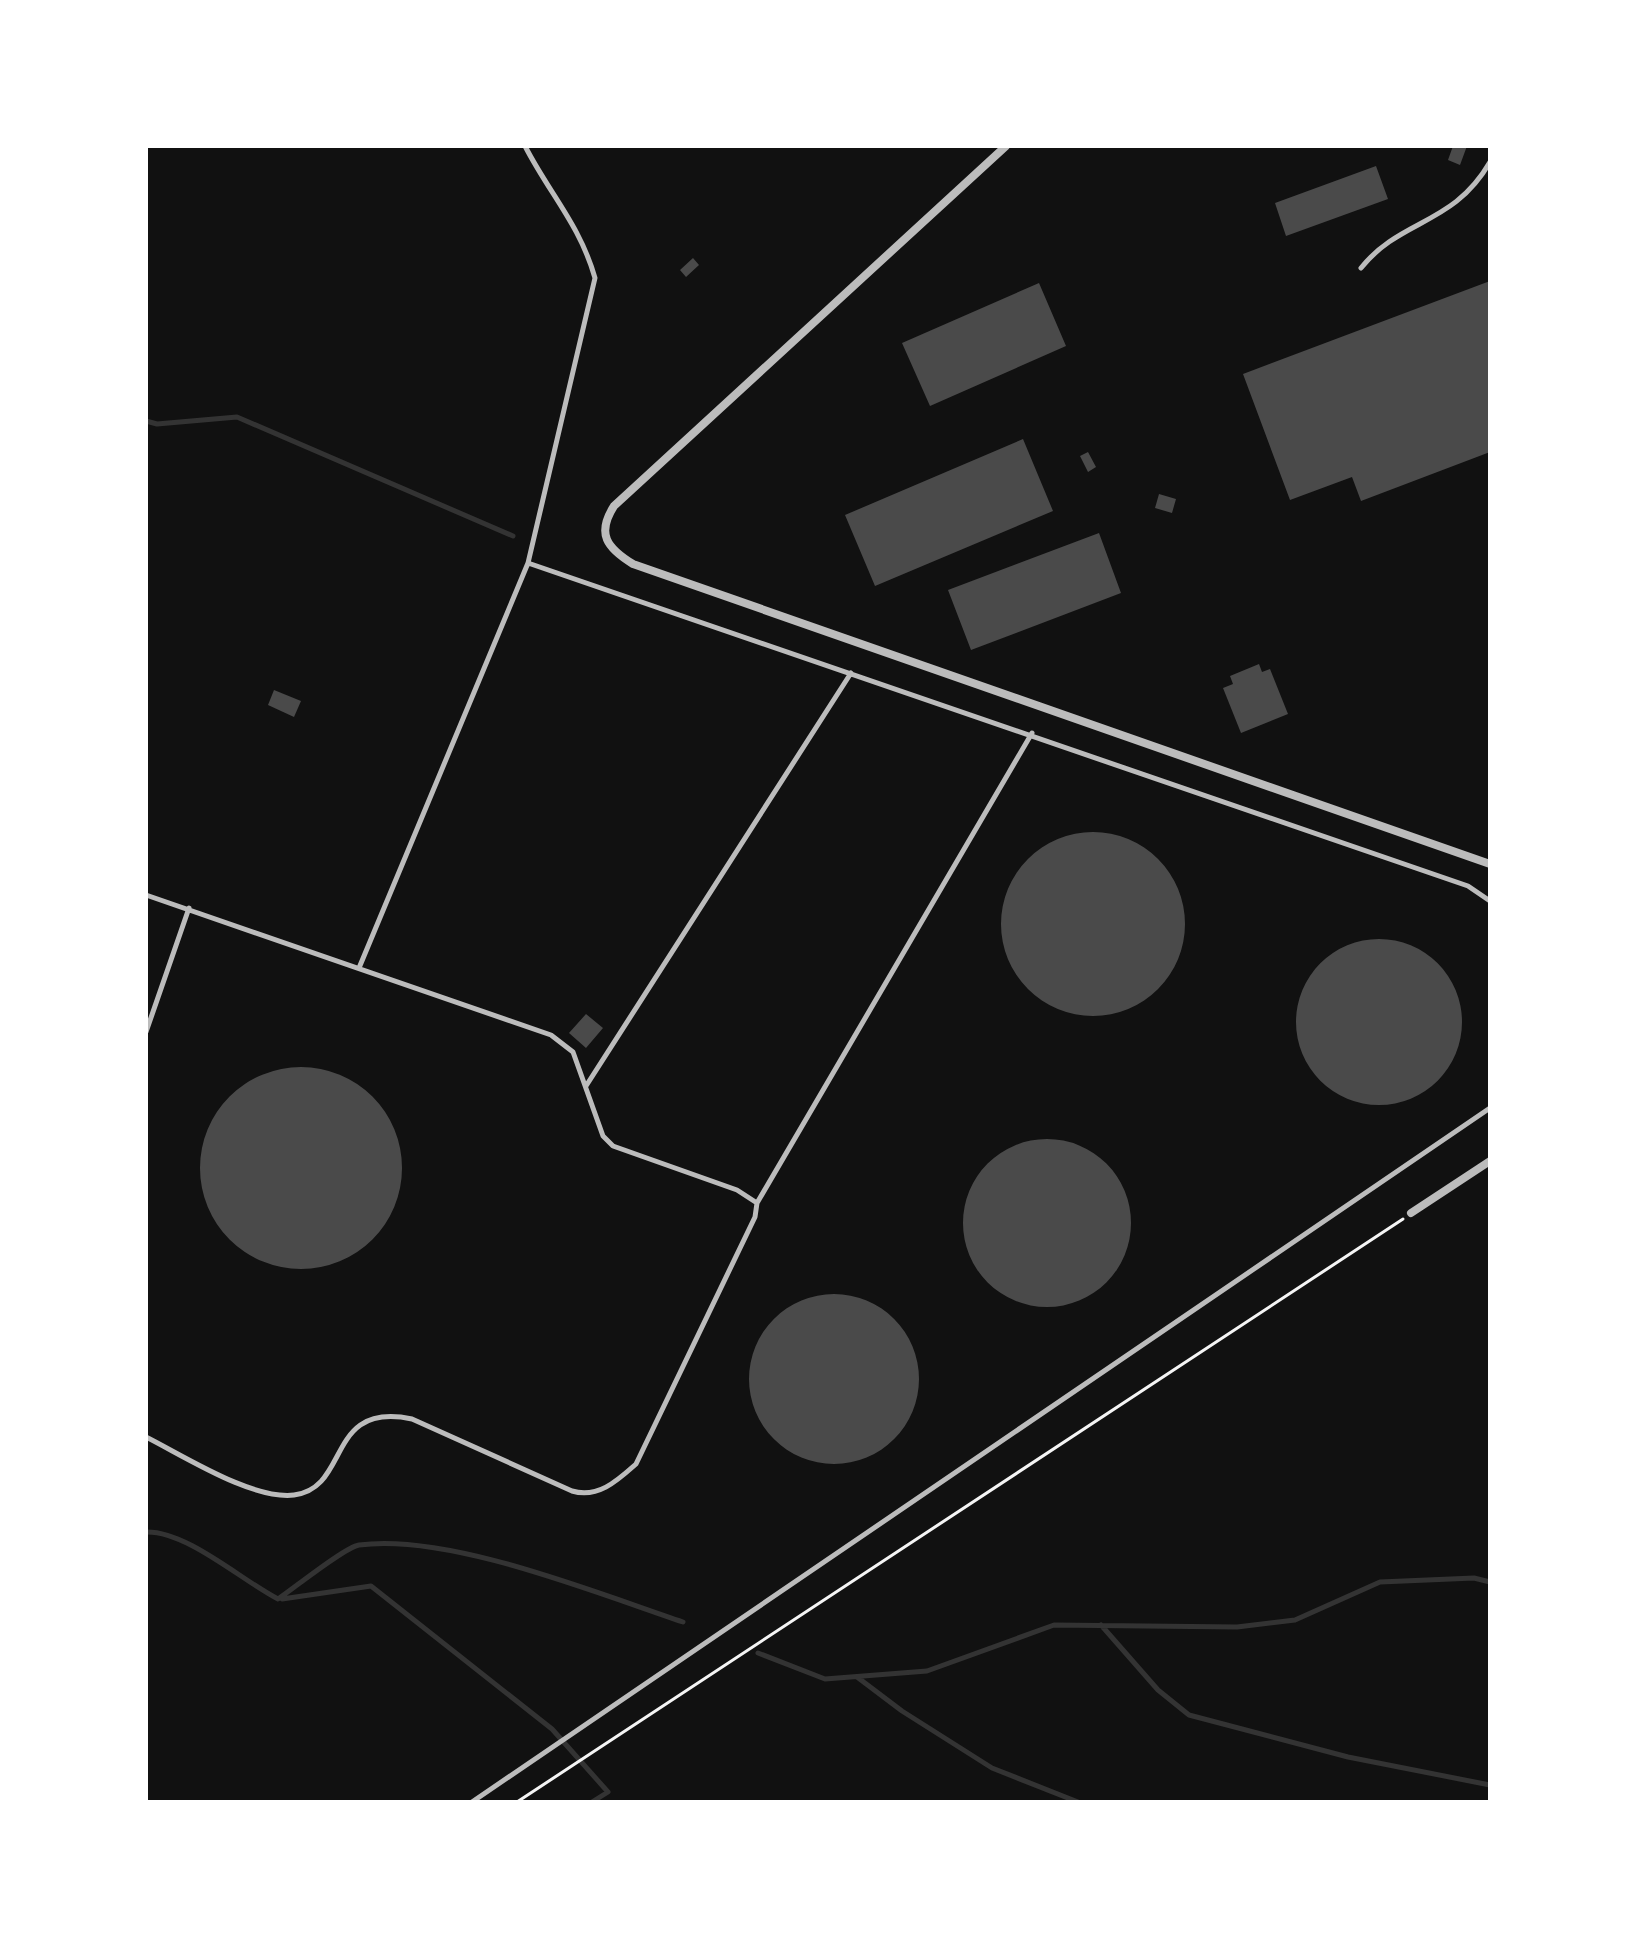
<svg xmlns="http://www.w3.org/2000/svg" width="1636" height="1948" viewBox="0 0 1636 1948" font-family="Ubuntu,sans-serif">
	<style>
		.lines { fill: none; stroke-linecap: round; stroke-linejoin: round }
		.stream { stroke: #333; stroke-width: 5 }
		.building { fill: #4a4a4a }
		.path { stroke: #f5f5f5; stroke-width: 3 }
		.service { stroke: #bcbcbc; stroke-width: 5 }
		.minor { stroke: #bcbcbc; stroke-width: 8 }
	</style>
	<rect width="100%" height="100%" fill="#111"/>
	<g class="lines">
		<path class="stream" d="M 146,421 L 157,424 L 237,417 L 513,536
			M 146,1532 C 187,1531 241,1580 278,1599 C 293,1589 345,1547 359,1545 C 449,1533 596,1593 683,1622
			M 282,1599 L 371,1586 L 552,1729 L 608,1792 L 592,1802
			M 1101,1625 L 1158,1690 L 1189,1715 L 1348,1757 L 1490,1785
			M 758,1653 L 825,1679 L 927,1671 L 1054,1625 L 1237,1627 L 1295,1620 L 1380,1582 L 1474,1578 L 1490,1582
			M 857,1677 L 902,1711 L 992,1768 L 1078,1802"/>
	</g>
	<path class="building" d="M 1453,146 L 1467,146 L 1460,165 L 1448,160 Z
		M 1376,166 L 1388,199 L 1286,236 L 1275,203 Z
		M 693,258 L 699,265 L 686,277 L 680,270 Z
		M 1490,281 L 1490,452 L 1361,501 L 1352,477 L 1290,500 L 1243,374 Z
		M 1039,283 L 1066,346 L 930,406 L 902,343 Z
		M 1023,439 L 1053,511 L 875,586 L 845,515 Z
		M 1088,452 L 1096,467 L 1088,472 L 1080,456 Z
		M 1159,494 L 1176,499 L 1172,513 L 1155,508 Z
		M 1099,533 L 1121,593 L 971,650 L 948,590 Z
		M 1259,664 L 1262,672 L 1270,669 L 1288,714 L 1241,733 L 1223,688 L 1233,684 L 1230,676 Z
		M 274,690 L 301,701 L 294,717 L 268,705 Z
		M1001 924a92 92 0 1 1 184 0a92 92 0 1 1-184 0Z
		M1296 1022a83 83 0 1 1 166 0a83 83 0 1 1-166 0Z
		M 586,1014 L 603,1028 L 586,1048 L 569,1033 Z
		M200 1168a101 101 0 1 1 202 0a101 101 0 1 1-202 0Z
		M963 1223a84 84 0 1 1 168 0a84 84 0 1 1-168 0Z
		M749 1379a85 85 0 1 1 170 0a85 85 0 1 1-170 0Z"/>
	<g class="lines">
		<path class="path" d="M 517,1802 L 1403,1219"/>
		<path class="service" d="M 525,146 C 549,193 580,225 595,278 L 528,563 L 1468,886 L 1490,901
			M 1361,268 C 1401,218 1453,226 1490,162
			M 146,895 L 551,1035 L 573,1052 L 603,1136 L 613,1146 L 737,1190 L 757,1203 L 755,1217 L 636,1464 C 618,1480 598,1499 572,1491 L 412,1419 C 325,1401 351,1488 294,1495 C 252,1500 184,1456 146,1437
			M 359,968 L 528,563
			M 146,1032 L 189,908
			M 586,1086 L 851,673
			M 757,1203 L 1032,733
			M 472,1802 L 1490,1108"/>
		<path class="minor" d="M 1006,146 L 614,506 C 596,534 607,548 633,564 L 1490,864
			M 1411,1213 L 1490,1161"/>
	</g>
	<rect width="1636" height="1948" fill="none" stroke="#ffffff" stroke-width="296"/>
</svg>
